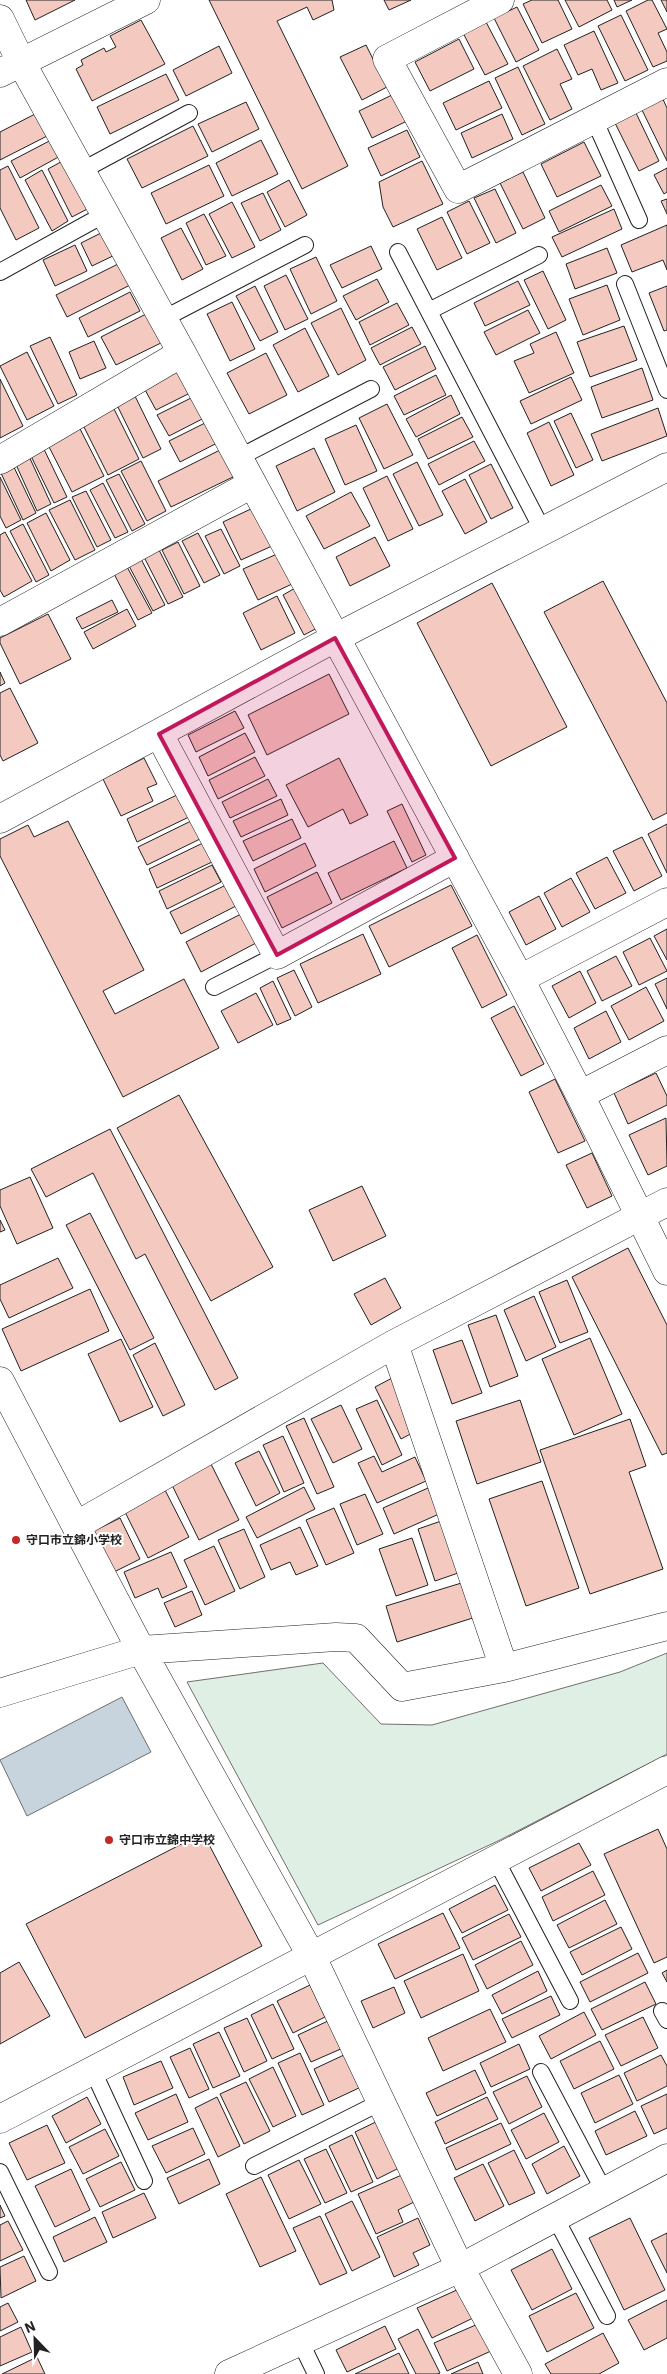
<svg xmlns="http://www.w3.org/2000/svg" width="667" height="2374" viewBox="0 0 667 2374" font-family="'IBM Plex Sans','Noto Sans JP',sans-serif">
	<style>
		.green { fill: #e0efe3; stroke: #6f6f6f }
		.water { fill: #c7d3dd; stroke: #6f6f6f }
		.building { fill: #f3c9c0; stroke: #222 }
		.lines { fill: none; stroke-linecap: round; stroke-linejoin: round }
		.lane-casing { stroke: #222; stroke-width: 18 }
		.street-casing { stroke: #222; stroke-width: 29 }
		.lane { stroke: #fff; stroke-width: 16 }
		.street { stroke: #fff; stroke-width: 28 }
		.marked { fill: #c2185b; fill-opacity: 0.2; stroke: #c2185b; stroke-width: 4; stroke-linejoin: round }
		.poi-dot { fill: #c62828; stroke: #fff; stroke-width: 2 }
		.labels { text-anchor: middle; stroke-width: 4; stroke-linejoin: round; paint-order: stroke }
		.poi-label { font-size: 12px; font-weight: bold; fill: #222; stroke: #fff; text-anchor: start }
	</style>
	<rect width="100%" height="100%" fill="#fff"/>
	<path class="green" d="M 667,1653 L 667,1754 L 500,1840 L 318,1925 L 187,1682 L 323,1663 L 381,1724 L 432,1725 L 620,1672 Z"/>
	<path class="water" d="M 122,1697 L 151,1752 L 27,1816 L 0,1760 Z"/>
	<path class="building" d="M 26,0 L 75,0 L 35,20 Z
		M 209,0 L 332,0 L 334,10 L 313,20 L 307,7 L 277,21 L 348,166 L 302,189 Z
		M 384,0 L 411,0 L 389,10 Z
		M 532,0 L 558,0 L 572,29 L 542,43 L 523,4 Z
		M 565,0 L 607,0 L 612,10 L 579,27 Z
		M 614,0 L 632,0 L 617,7 Z
		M 648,0 L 652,0 L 667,29 L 658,33 L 667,52 L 667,61 L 653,67 L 626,11 Z
		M 661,0 L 667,0 L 667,12 Z
		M 517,7 L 539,50 L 516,62 L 494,18 Z
		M 621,15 L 648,70 L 625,81 L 598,26 Z
		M 141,20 L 165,64 L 92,101 L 76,69 L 83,65 L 81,60 L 104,48 L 106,52 L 116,47 L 110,36 Z
		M 486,22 L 508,64 L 485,75 L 463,33 Z
		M 594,31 L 618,83 L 601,90 L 592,69 L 578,75 L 564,45 Z
		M 459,39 L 474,69 L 430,91 L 415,62 Z
		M 366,45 L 387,87 L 362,100 L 340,57 Z
		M 219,46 L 232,73 L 186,96 L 173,70 Z
		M 557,49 L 572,79 L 560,84 L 572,109 L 550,120 L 523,66 Z
		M 518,67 L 545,124 L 522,135 L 495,78 Z
		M 166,74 L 179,100 L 110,134 L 97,107 Z
		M 489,81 L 502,108 L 456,130 L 443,103 Z
		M 394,94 L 407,121 L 372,138 L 359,111 Z
		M 662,97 L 667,108 L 667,161 L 641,108 Z
		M 246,102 L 259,129 L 212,152 L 198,124 Z
		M 39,112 L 51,134 L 0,160 L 0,132 Z
		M 636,113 L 659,161 L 639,171 L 615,123 Z
		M 502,114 L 513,139 L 472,158 L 461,133 Z
		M 193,126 L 208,156 L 142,188 L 127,159 Z
		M 407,130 L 420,157 L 381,176 L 368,148 Z
		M 55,138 L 64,154 L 20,178 L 11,161 Z
		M 261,140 L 278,174 L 232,196 L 216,163 Z
		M 584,142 L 601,176 L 557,197 L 541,164 Z
		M 68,158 L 93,206 L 72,217 L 48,169 Z
		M 422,161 L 443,204 L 393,227 L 383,207 L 379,182 Z
		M 209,165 L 224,196 L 166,224 L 151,193 Z
		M 8,166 L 39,228 L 16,240 L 0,208 L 0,170 Z
		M 667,168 L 667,192 L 664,194 L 654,175 Z
		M 42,170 L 68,221 L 52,231 L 25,180 Z
		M 523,172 L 545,218 L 523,229 L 500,183 Z
		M 289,180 L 307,215 L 285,227 L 267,192 Z
		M 601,185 L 612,206 L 559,232 L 549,211 Z
		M 495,189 L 516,233 L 496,243 L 474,198 Z
		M 263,193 L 281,230 L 260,241 L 241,203 Z
		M 667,199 L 667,214 L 661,201 Z
		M 469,201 L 490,243 L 467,254 L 447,212 Z
		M 232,202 L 255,247 L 232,258 L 209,214 Z
		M 614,209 L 622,229 L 562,257 L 552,237 Z
		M 204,214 L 226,256 L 206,265 L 186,223 Z
		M 442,217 L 462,258 L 437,270 L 417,229 Z
		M 667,225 L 667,270 L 663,260 L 632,272 L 621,245 Z
		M 181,228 L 203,269 L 182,280 L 161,238 Z
		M 107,230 L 119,253 L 92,266 L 81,243 Z
		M 75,245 L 87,271 L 55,286 L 43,260 Z
		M 371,246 L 382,269 L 342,288 L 330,265 Z
		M 607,248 L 617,273 L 575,289 L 566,264 Z
		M 316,257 L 337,301 L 311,314 L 290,269 Z
		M 124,261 L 134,283 L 67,317 L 56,295 Z
		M 543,271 L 566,320 L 548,329 L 524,280 Z
		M 286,275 L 308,319 L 285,330 L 264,286 Z
		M 377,279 L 389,302 L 356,320 L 343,296 Z
		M 518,281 L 530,305 L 485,326 L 474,303 Z
		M 607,285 L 620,320 L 583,335 L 569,299 Z
		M 255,286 L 278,332 L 260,341 L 236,296 Z
		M 667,286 L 667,330 L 664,331 L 649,293 Z
		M 130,292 L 140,311 L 88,337 L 79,318 Z
		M 232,302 L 255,349 L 230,361 L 207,314 Z
		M 397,303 L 409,325 L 370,345 L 359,322 Z
		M 341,308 L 366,360 L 338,375 L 311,323 Z
		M 528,310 L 540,333 L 496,355 L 484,332 Z
		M 150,312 L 165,341 L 116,365 L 101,337 Z
		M 624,326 L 637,360 L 590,377 L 577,342 Z
		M 412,327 L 421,344 L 380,365 L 371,348 Z
		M 305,328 L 329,376 L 298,392 L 273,345 Z
		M 556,332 L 574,373 L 529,393 L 514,361 L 534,353 L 530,344 Z
		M 50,337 L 77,395 L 58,404 L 30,346 Z
		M 94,341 L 106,368 L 80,379 L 69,352 Z
		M 425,346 L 436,369 L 395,390 L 383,367 Z
		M 27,352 L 54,406 L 27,420 L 0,366 Z
		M 266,353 L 287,395 L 249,414 L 227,373 Z
		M 642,368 L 653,400 L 602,418 L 591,387 Z
		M 180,369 L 192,392 L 156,410 L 144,388 Z
		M 436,375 L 446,395 L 404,415 L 394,396 Z
		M 571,377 L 582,400 L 531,424 L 520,401 Z
		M 0,379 L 23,426 L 0,438 Z
		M 133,392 L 161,449 L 143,458 L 115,401 Z
		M 197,395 L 208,416 L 169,436 L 157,415 Z
		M 451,395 L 460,414 L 416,437 L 406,419 Z
		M 387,404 L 413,455 L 384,469 L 359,418 Z
		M 112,405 L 139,459 L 108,475 L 81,421 Z
		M 658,408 L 667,436 L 602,461 L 591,434 Z
		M 571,413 L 593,460 L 576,468 L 554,421 Z
		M 462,417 L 473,437 L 428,459 L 418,439 Z
		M 211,420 L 221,441 L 180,462 L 169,441 Z
		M 549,422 L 574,475 L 551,486 L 527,433 Z
		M 77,423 L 104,476 L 72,492 L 45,439 Z
		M 356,425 L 377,471 L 345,485 L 325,439 Z
		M 474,441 L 485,461 L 439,485 L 428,464 Z
		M 41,443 L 67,497 L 54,503 L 28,450 Z
		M 224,448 L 237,475 L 171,507 L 158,481 Z
		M 314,448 L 335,492 L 297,511 L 276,466 Z
		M 27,452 L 51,504 L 37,511 L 13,458 Z
		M 11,461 L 36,513 L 23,520 L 0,471 Z
		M 141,461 L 166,511 L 147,521 L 121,471 Z
		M 417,462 L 443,515 L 419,526 L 393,474 Z
		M 491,464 L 513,508 L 491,519 L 469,475 Z
		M 119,474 L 145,524 L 132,531 L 106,480 Z
		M 387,476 L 413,529 L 388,541 L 363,488 Z
		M 0,477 L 21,520 L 6,528 L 0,516 Z
		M 465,479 L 487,522 L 465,534 L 442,491 Z
		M 103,483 L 128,532 L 115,538 L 90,490 Z
		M 86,491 L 111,540 L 97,547 L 72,497 Z
		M 351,492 L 370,526 L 324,549 L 306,516 Z
		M 70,500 L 95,550 L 75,560 L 49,510 Z
		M 253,508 L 272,546 L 241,560 L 223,522 Z
		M 46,513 L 70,560 L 51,571 L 27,523 Z
		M 23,524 L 49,575 L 36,582 L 10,531 Z
		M 221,529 L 240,566 L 224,574 L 205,536 Z
		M 5,532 L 32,581 L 4,597 L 0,590 L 0,535 Z
		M 198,533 L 220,575 L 204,583 L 182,541 Z
		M 375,537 L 390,566 L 350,586 L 336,557 Z
		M 178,542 L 200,586 L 184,594 L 162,550 Z
		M 159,550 L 183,597 L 168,604 L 144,557 Z
		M 277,554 L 292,584 L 258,600 L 243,569 Z
		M 141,559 L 165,605 L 153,611 L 129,566 Z
		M 126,565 L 152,613 L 138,620 L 113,572 Z
		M 603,581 L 667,703 L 667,813 L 653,820 L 544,612 Z
		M 492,583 L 567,727 L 491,766 L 417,623 Z
		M 297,587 L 319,627 L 304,635 L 283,595 Z
		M 277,596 L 295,633 L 261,650 L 243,613 Z
		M 112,600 L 118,612 L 82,629 L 76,618 Z
		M 127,609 L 136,626 L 93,649 L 84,632 Z
		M 48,614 L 71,659 L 20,684 L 0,643 L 0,638 Z
		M 0,672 L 5,683 L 0,686 Z
		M 329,674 L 349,714 L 267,755 L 248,715 Z
		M 10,688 L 38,743 L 3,761 L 0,755 L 0,693 Z
		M 235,711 L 244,728 L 196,752 L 188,735 Z
		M 245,733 L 255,752 L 208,776 L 199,757 Z
		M 255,757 L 265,776 L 218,799 L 209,780 Z
		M 144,758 L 157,784 L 147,788 L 153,801 L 121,816 L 103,779 Z
		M 339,758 L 368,815 L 350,824 L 343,809 L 308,827 L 286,785 Z
		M 268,779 L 277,796 L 230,818 L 222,802 Z
		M 181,793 L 191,816 L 137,842 L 127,819 Z
		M 281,799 L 288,815 L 241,837 L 233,821 Z
		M 402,804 L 426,855 L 412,862 L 387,811 Z
		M 292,819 L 301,838 L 253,861 L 243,841 Z
		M 68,821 L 144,970 L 103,991 L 115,1014 L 184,979 L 219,1048 L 123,1097 L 0,856 L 0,839 L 28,825 L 34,837 Z
		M 191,821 L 200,839 L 147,865 L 138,847 Z
		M 667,824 L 667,873 L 648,834 Z
		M 642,837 L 662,876 L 634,891 L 613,851 Z
		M 394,841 L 407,868 L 341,900 L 328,873 Z
		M 203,843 L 212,862 L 157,888 L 149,869 Z
		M 305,843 L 316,866 L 265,892 L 254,869 Z
		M 607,857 L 626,893 L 595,909 L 576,873 Z
		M 212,865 L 221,882 L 167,909 L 159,891 Z
		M 317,872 L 332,903 L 282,928 L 267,897 Z
		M 571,878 L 590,912 L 562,927 L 544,893 Z
		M 226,885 L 236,906 L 181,934 L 170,912 Z
		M 451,885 L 472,926 L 389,967 L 369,926 Z
		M 539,896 L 556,929 L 526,945 L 509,912 Z
		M 241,914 L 256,943 L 201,972 L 186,942 Z
		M 667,929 L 667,960 L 654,936 Z
		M 363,934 L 381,974 L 318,1003 L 300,964 Z
		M 477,935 L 507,995 L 482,1008 L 452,948 Z
		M 650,938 L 667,971 L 639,985 L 623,952 Z
		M 616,956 L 632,986 L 602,1001 L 587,971 Z
		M 294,970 L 312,1007 L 295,1016 L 277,978 Z
		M 580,971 L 596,1003 L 569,1018 L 552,986 Z
		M 667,978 L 667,1009 L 655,984 Z
		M 273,981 L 291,1019 L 277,1025 L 260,988 Z
		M 646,987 L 664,1021 L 629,1040 L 611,1006 Z
		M 256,993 L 273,1025 L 238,1043 L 221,1011 Z
		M 514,1006 L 544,1064 L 521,1076 L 491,1018 Z
		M 606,1011 L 621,1042 L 589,1059 L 574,1028 Z
		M 656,1073 L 667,1096 L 667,1105 L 628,1124 L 614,1093 Z
		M 555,1079 L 585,1141 L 558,1153 L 529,1092 Z
		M 179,1095 L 273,1267 L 211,1301 L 117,1128 Z
		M 666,1118 L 667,1166 L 648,1175 L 629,1135 Z
		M 110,1129 L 238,1378 L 215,1390 L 145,1254 L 136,1259 L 93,1173 L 46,1197 L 31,1169 Z
		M 592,1153 L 612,1196 L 587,1208 L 566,1165 Z
		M 30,1177 L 53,1228 L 17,1244 L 0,1206 L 0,1190 Z
		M 362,1186 L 386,1236 L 333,1261 L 309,1210 Z
		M 90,1213 L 154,1338 L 130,1350 L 66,1225 Z
		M 0,1220 L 5,1230 L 0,1232 Z
		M 628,1248 L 667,1325 L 667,1453 L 662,1455 L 572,1277 Z
		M 58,1258 L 73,1288 L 9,1318 L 0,1299 L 0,1285 Z
		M 385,1278 L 401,1308 L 371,1325 L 354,1294 Z
		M 567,1280 L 588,1332 L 560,1343 L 539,1292 Z
		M 90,1289 L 109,1331 L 21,1371 L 2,1329 Z
		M 534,1296 L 556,1347 L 526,1361 L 504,1310 Z
		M 496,1315 L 518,1376 L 490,1387 L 468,1325 Z
		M 590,1338 L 622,1414 L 574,1435 L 542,1359 Z
		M 121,1339 L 153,1407 L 120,1422 L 88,1354 Z
		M 462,1340 L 482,1393 L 452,1404 L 433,1350 Z
		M 155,1343 L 185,1405 L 163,1416 L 133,1355 Z
		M 394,1377 L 420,1429 L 401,1439 L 375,1387 Z
		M 377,1400 L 402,1455 L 382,1465 L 356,1409 Z
		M 520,1400 L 541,1462 L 477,1484 L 456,1421 Z
		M 341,1405 L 362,1449 L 333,1463 L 311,1419 Z
		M 304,1418 L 334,1487 L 317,1494 L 286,1426 Z
		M 630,1419 L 646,1466 L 629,1472 L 663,1569 L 590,1594 L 540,1450 Z
		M 283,1436 L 304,1483 L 284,1492 L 263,1445 Z
		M 259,1451 L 280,1493 L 256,1506 L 235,1463 Z
		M 374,1456 L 382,1472 L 415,1457 L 426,1481 L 377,1503 L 358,1463 Z
		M 210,1462 L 239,1520 L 199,1540 L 170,1481 Z
		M 542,1481 L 579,1588 L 526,1606 L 489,1499 Z
		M 304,1487 L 315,1509 L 257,1538 L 246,1517 Z
		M 428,1488 L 439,1514 L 394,1534 L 383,1508 Z
		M 165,1490 L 189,1537 L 148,1558 L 124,1510 Z
		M 365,1494 L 383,1534 L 357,1545 L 340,1504 Z
		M 334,1508 L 354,1553 L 326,1565 L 306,1520 Z
		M 120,1518 L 140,1559 L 114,1572 L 94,1531 Z
		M 444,1520 L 461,1572 L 435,1581 L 418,1529 Z
		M 300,1527 L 318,1566 L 296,1575 L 290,1562 L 271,1570 L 260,1545 Z
		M 244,1529 L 265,1577 L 240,1589 L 218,1540 Z
		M 412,1538 L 428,1585 L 396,1596 L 379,1549 Z
		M 214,1546 L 235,1591 L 205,1605 L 184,1560 Z
		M 171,1552 L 187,1587 L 162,1598 L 158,1588 L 135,1598 L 124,1572 Z
		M 468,1581 L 479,1616 L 397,1642 L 386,1606 Z
		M 192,1591 L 202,1615 L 175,1627 L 164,1603 Z
		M 658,1829 L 667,1849 L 667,1957 L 654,1963 L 604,1854 Z
		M 203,1833 L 262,1946 L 85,2038 L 26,1924 Z
		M 579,1843 L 591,1865 L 541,1891 L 529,1868 Z
		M 593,1871 L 605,1895 L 553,1921 L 542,1897 Z
		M 495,1885 L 508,1910 L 462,1933 L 449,1909 Z
		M 605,1900 L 617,1924 L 569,1948 L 557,1925 Z
		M 443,1913 L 460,1948 L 395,1979 L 378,1944 Z
		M 509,1914 L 521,1937 L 473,1960 L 462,1938 Z
		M 621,1927 L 632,1949 L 582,1975 L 570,1952 Z
		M 521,1941 L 533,1965 L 487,1989 L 475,1965 Z
		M 638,1953 L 648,1973 L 590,2002 L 580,1982 Z
		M 463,1954 L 479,1991 L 421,2018 L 404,1981 Z
		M 19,1962 L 50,2016 L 0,2044 L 0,1973 Z
		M 667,1970 L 667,1982 L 662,1973 Z
		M 538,1971 L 547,1991 L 502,2014 L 492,1995 Z
		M 645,1982 L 656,2004 L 602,2030 L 591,2009 Z
		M 310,1985 L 325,2017 L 293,2033 L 277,2001 Z
		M 394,1987 L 405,2013 L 373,2028 L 361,2001 Z
		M 551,1996 L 560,2015 L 512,2038 L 502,2019 Z
		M 273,2004 L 294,2049 L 272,2059 L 251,2015 Z
		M 490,2009 L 506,2042 L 443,2071 L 428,2038 Z
		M 584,2012 L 596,2035 L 551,2059 L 539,2036 Z
		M 643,2017 L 658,2048 L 621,2066 L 605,2035 Z
		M 247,2018 L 267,2061 L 244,2072 L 224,2028 Z
		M 330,2020 L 343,2048 L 311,2062 L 298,2035 Z
		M 219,2032 L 240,2076 L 213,2088 L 193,2044 Z
		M 600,2041 L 614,2069 L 574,2089 L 560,2061 Z
		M 519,2044 L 530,2069 L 491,2087 L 480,2063 Z
		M 190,2048 L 209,2089 L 189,2098 L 170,2057 Z
		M 300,2053 L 324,2105 L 302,2115 L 278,2063 Z
		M 346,2054 L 361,2087 L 329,2102 L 314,2069 Z
		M 661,2055 L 667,2066 L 667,2086 L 637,2101 L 624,2073 Z
		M 161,2061 L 173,2088 L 134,2105 L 123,2077 Z
		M 273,2067 L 296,2116 L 273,2127 L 249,2079 Z
		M 475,2070 L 486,2093 L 437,2116 L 426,2093 Z
		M 619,2075 L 633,2104 L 595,2123 L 581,2093 Z
		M 527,2076 L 542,2107 L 509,2124 L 493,2092 Z
		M 246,2082 L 270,2131 L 244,2144 L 220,2094 Z
		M 176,2094 L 188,2122 L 148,2140 L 135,2113 Z
		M 667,2094 L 667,2128 L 654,2134 L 641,2106 Z
		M 87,2097 L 101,2124 L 66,2143 L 52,2116 Z
		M 217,2097 L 240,2146 L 218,2157 L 195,2108 Z
		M 487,2097 L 498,2119 L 445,2144 L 435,2122 Z
		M 635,2111 L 647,2136 L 606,2155 L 595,2131 Z
		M 544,2113 L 559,2142 L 526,2159 L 511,2130 Z
		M 382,2119 L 403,2166 L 377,2179 L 355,2132 Z
		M 501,2123 L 511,2144 L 456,2170 L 446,2148 Z
		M 47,2125 L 65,2163 L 27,2180 L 9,2143 Z
		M 193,2128 L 205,2154 L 166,2173 L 152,2146 Z
		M 105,2129 L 119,2156 L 83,2174 L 69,2147 Z
		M 352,2135 L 373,2182 L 351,2192 L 329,2146 Z
		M 564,2146 L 580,2176 L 547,2194 L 532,2164 Z
		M 326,2149 L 347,2193 L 325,2203 L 304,2159 Z
		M 514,2150 L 535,2193 L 509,2205 L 488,2163 Z
		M 209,2159 L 220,2184 L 179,2204 L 167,2178 Z
		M 299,2160 L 321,2204 L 289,2219 L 268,2175 Z
		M 121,2162 L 135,2190 L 100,2207 L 86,2179 Z
		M 483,2164 L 504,2206 L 475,2221 L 454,2178 Z
		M 71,2169 L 90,2210 L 55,2227 L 35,2186 Z
		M 404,2174 L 416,2201 L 398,2210 L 403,2222 L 376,2234 L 358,2194 Z
		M 261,2177 L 296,2251 L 260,2267 L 226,2194 Z
		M 144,2193 L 156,2218 L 113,2238 L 102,2212 Z
		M 352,2201 L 380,2257 L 352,2271 L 325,2214 Z
		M 0,2205 L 5,2216 L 0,2218 Z
		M 320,2216 L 347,2273 L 320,2285 L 293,2228 Z
		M 95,2217 L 107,2242 L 64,2262 L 53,2237 Z
		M 418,2218 L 430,2245 L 413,2253 L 419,2265 L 394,2277 L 377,2237 Z
		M 630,2218 L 665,2290 L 624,2310 L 589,2238 Z
		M 8,2221 L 23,2250 L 0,2261 L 0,2225 Z
		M 667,2233 L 667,2273 L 651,2241 Z
		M 552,2249 L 572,2289 L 532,2310 L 511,2270 Z
		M 24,2256 L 36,2281 L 1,2298 L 0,2267 Z
		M 459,2289 L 473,2318 L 432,2338 L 417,2308 Z
		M 576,2293 L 594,2328 L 547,2352 L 529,2316 Z
		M 667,2300 L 667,2338 L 644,2350 L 628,2320 Z
		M 8,2303 L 18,2322 L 0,2331 L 0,2307 Z
		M 478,2324 L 491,2351 L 447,2371 L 434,2343 Z
		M 385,2326 L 396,2349 L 347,2372 L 336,2350 Z
		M 21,2327 L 32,2352 L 0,2366 L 0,2337 Z
		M 418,2329 L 440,2373 L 437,2374 L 416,2374 L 398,2339 Z
		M 603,2333 L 619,2363 L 599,2374 L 551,2374 L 545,2364 Z
		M 399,2353 L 409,2374 L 355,2374 Z
		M 37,2357 L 45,2374 L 2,2374 Z
		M 478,2362 L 483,2374 L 451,2374 Z"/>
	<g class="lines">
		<g class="lane-casing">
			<path id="lane" d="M 594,119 L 639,220
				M 81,171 L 189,113
				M 398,252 L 543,531
				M 0,272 L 105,214
				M 625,284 L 667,390
				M 429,311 L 539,255
				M 163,319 L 305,245
				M 238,458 L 371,389
				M 214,987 L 277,955
				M 496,1860 L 570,2001
				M 662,2011 L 667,2020
				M 93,2071 L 144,2181
				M 541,2072 L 604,2191
				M 254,2166 L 381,2102
				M 0,2172 L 49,2272
				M 555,2217 L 607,2316
				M 300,2341 L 316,2374"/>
		</g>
		<g class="street-casing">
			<path id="street" d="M 500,0 L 387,59 L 458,189 L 667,82
				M 0,19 L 21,62 L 182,353 L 520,979 L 580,1095 L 667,1271
				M 0,73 L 146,0
				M 0,460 L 182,353
				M 0,622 L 252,484
				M 159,734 L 277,955 L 455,858
				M 0,819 L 335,638 L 667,467
				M 520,979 L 667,902
				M 580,1095 L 667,1050
				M 394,1344 L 504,1668
				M 0,1381 L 141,1650 L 312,1957 L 460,2268 L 518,2374
				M 77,1525 L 394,1344 L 667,1202
				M 0,1693 L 141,1650 L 336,1637 L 356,1638 L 402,1687 L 504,1668 L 667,1626
				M 0,2119 L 667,1770
				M 229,2374 L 460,2268 L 667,2158"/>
		</g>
		<use href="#lane" class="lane"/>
		<use href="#street" class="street"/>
	</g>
	<path class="marked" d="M 335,638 L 455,858 L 277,955 L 159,734 Z"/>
	<g class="poi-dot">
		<circle cx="16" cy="1540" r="5"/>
		<circle cx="109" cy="1840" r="5"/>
	</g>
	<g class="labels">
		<g class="poi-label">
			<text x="26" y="1544">守口市立錦小学校</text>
			<text x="119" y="1844">守口市立錦中学校</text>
		</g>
	</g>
	<g transform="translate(35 2339) rotate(337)" stroke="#ffffff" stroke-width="4" paint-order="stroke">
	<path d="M0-4L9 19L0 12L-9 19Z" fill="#222222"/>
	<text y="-8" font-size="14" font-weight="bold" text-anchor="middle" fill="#222222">N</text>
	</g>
</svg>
